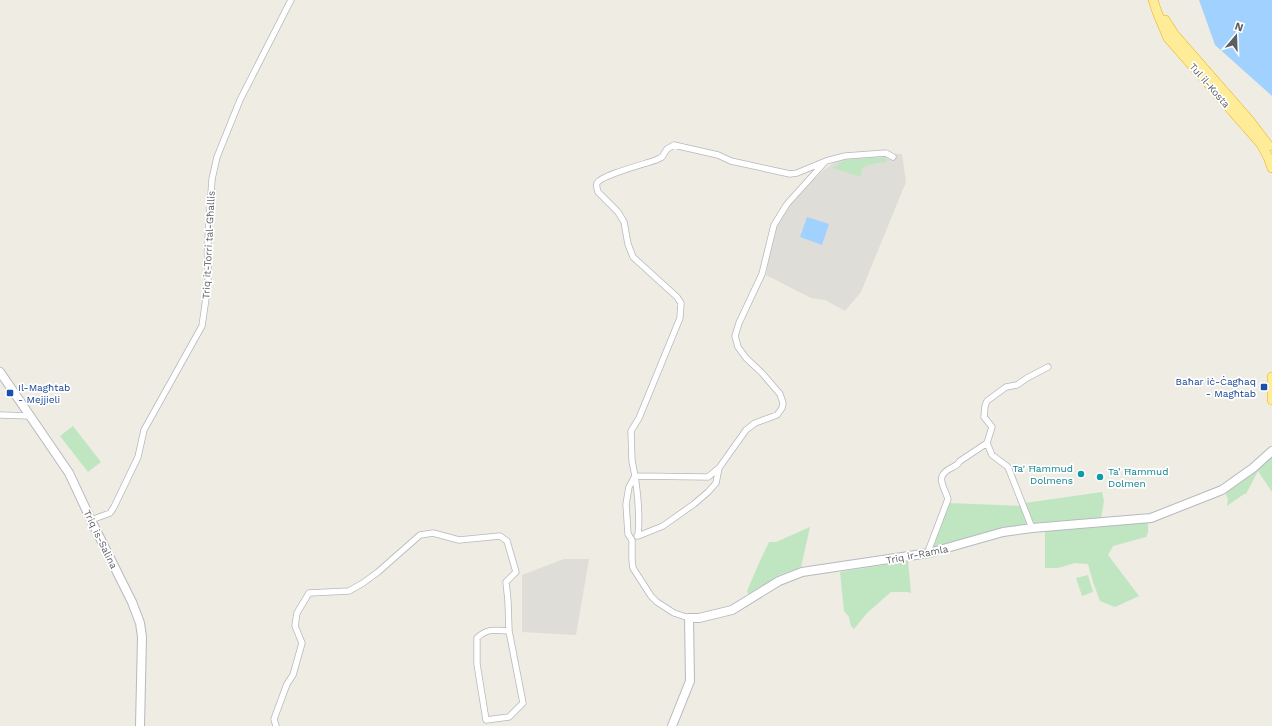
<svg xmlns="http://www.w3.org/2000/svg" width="1272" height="726" viewBox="0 0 1272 726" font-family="'Work Sans',sans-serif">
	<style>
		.industrial { fill: #dfddd7 }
		.green { fill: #bfe6c0 }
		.water { fill: #a1d2ff }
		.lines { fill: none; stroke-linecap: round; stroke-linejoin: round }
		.minor-casing { stroke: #b5b8bd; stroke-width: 7 }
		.secondary-casing { stroke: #b6b9bf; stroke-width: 10 }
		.trunk-casing { stroke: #f0af00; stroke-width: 10 }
		.minor { stroke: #fff; stroke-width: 5.5 }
		.secondary { stroke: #fff; stroke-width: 8 }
		.trunk { stroke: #feec98; stroke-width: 9 }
		.transit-dot { fill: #1a4fb4; stroke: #fff; stroke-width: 1.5 }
		.culture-dot { fill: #0f9aa8; stroke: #fff; stroke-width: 1.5 }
		.labels { text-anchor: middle; stroke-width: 3.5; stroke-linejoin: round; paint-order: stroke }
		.street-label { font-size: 10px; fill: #5b5e63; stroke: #fff }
		.transit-label { font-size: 10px; fill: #164399; stroke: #fff; text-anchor: end }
		.culture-label { font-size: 10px; fill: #0d838f; stroke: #fff; text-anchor: end }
	</style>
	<rect width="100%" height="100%" fill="#eeece3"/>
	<path class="industrial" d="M 885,154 L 902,154 L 906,182 L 861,292 L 845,311 L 825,300 L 811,298 L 766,275 L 774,230 L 792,201 L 824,170 L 835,162 L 848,158 Z
		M 564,559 L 589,559 L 576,635 L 522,632 L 522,575 Z"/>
	<path class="green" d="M 886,157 L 887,162 C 879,163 868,163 862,169 L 861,177 L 833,168 L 844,160 Z
		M 73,426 L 101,462 L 88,472 L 60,436 Z
		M 1272,457 L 1272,492 L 1258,471 L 1246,494 L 1244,494 L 1227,506 L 1228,499 L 1225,492 Z
		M 1102,492 L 1104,501 L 1101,518 L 1033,523 L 1025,503 Z
		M 948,503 L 1022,506 L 1028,524 L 997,529 L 930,549 Z
		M 1148,522 L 1148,533 L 1146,537 L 1113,546 L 1108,555 L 1139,596 L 1115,607 L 1100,601 L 1093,582 L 1088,564 L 1075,563 L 1058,568 L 1045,568 L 1045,530 Z
		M 810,527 L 801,567 L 779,575 L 749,596 L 747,591 L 759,563 L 769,542 L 776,542 Z
		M 908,561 L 911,593 L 907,592 L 891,592 L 867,613 L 854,629 L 851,626 L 849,617 L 844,611 L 840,572 Z
		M 1088,575 L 1093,592 L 1082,596 L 1076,578 Z"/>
	<path class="water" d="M 1199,0 L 1272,0 L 1272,96 L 1215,45 Z
		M 807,217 L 829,224 L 822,245 L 800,237 Z"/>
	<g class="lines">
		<g class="minor-casing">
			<path id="minor" d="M 0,415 L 30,416
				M 91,520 L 110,513 L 114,507 L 138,457 L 144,430 L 202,326 L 208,284 L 208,239 L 212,179 L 217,157 L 240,100 L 291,0
				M 1032,528 L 1008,467 L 992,455 L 987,443 L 992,427 L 984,417 L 985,406 L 987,401 L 1006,387 L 1017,385 L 1027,378 L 1048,367
				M 637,536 L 638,536 C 640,516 638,496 635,476 L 708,477 L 719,468
				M 638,536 L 663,526 L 694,504 L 708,492 L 716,483 L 719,468 L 746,430 L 755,423 L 777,415 L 782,408 L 783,403 L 780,394 L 762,373 L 746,358 L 738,347 L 735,336 L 739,323 L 762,274 L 774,225 L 787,204 L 824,163
				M 929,553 L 929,549 L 948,499 C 943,484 934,476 953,467 C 956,465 958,465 960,461 L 987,443
				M 689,618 L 674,613 L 657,602 L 651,596 L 633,568 L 632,560 L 632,540 L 628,534 L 626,504 L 629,487 L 635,476 L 632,461 L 631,431 L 639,418 L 680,318 L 681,303 L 677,297 L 633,257 L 628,244 L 624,222 L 618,212 L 598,192 C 597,189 596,186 597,183 C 602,175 645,164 656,160 L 662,157 L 667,149 L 674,145 L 718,155 L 731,161 L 790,174 L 797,173 L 826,161 L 845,156 L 886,153 L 893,157
				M 276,726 L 274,719 L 287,684 L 293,675 L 302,643 L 295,626 L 297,613 L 309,593 L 349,591 L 363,583 L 378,572 L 420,535 L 433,533 L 459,540 L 500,536 L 507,541 L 516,572 L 506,582 L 508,601 L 509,631 L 523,703 L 509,717 L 486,720 L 477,664 L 477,638 C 487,628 496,630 509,631"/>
		</g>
		<g class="secondary-casing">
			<path id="secondary" d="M 0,372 L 69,473 L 91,520 L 132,602 L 140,623 L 142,637 L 140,726
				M 672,726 L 690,681 L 689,618 L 699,618 L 732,610 L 779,581 L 802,572 L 929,553 L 1003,532 L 1032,528 L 1151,518 L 1222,490 L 1253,468 L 1272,451"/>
		</g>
		<g class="trunk-casing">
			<path id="trunk" d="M 1153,0 L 1157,12 L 1168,38 L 1261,144 L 1268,157 L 1272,168
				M 1165,20 L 1174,34 L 1250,121 L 1269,146
				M 1272,377 L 1272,400"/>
		</g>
		<use href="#minor" class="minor"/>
		<use href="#secondary" class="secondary"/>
		<use href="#trunk" class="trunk"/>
	</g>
	<g class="transit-dot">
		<rect x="1260" y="383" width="8" height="8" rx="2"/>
		<rect x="6" y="389" width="8" height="8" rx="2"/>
	</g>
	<g class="culture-dot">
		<circle cx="1081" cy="474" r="4"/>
		<circle cx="1100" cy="477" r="4"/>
	</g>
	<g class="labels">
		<g class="street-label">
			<text transform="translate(1210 85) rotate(49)" y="4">Tul il-Kosta</text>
			<text transform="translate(208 245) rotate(-87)" y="4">Triq it-Torri tal-Għallis</text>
			<text transform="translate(101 539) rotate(64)" y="4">Triq is-Salina</text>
			<text transform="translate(917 554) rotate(-11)" y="4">Triq ir-Ramla</text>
		</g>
		<g class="transit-label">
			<text x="1256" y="385">Baħar iċ-Ċagħaq<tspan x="1256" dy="12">- Magħtab</tspan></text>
			<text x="18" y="391" text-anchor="start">Il-Magħtab<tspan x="18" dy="12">- Mejjieli</tspan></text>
		</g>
		<g class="culture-label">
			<text x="1073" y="472">Ta' Ħammud<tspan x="1073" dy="12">Dolmens</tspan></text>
			<text x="1108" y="475" text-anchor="start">Ta’ Ħammud<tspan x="1108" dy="12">Dolmen</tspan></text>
		</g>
	</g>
	<g transform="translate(1236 36) rotate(19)" stroke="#ffffff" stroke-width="3" paint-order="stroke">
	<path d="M0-3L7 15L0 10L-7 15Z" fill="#5b5e63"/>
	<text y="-6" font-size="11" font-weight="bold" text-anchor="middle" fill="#5b5e63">N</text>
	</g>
</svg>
